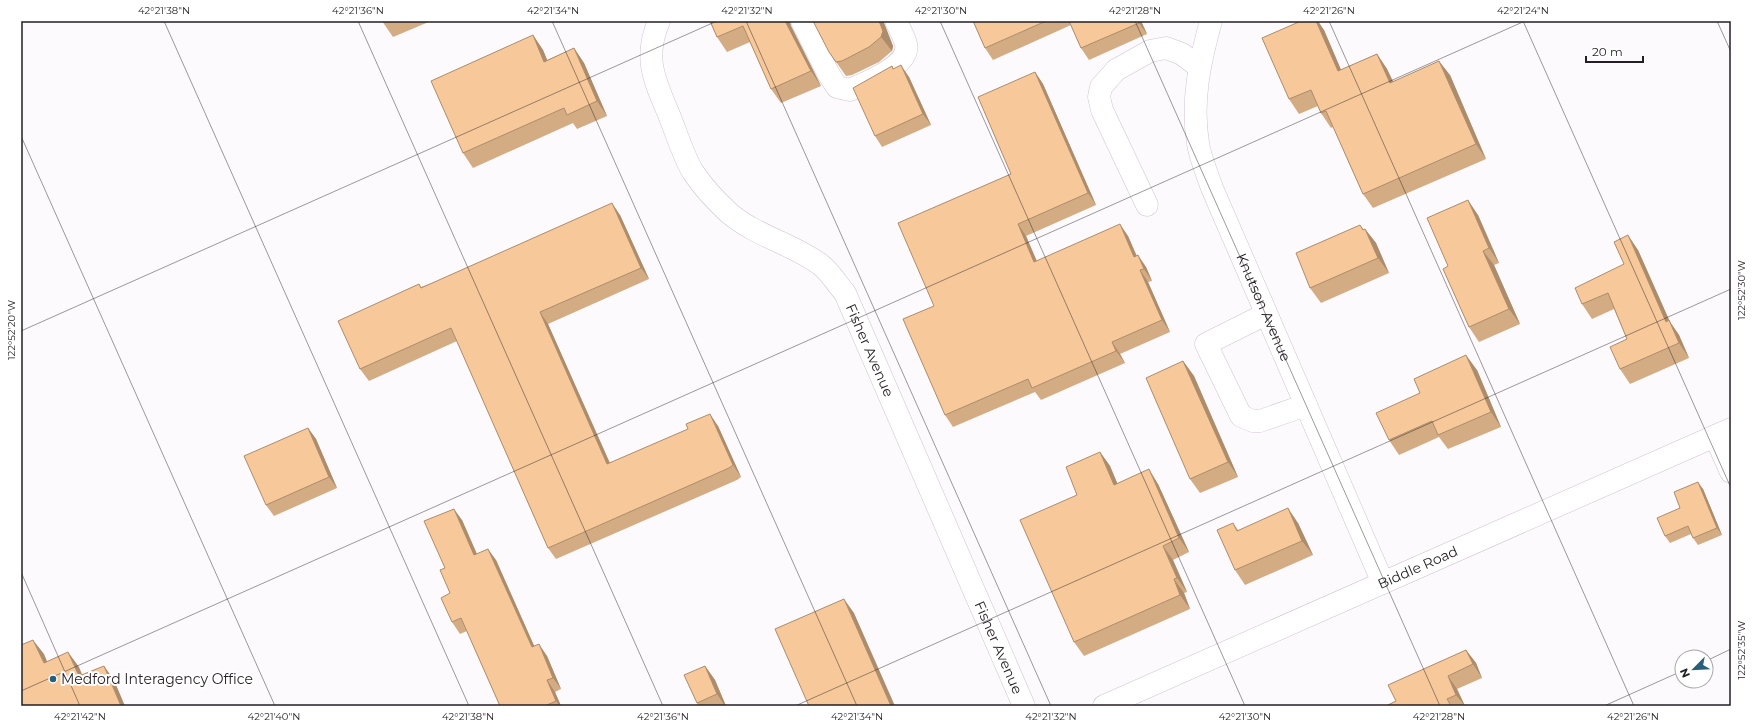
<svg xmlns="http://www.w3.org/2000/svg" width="1752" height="727" viewBox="0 0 1752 727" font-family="Montserrat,sans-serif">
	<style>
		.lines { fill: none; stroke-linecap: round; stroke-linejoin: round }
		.minor-casing { stroke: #cfc3d1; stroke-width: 23 }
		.secondary-casing { stroke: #cfc3d1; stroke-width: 23 }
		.minor { stroke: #fff; stroke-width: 22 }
		.secondary { stroke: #fff; stroke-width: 22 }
		.wall { fill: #d4ac84 }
		.shaded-wall { fill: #ad8c6b }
		.building { fill: #f7c899; stroke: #ad8c6b }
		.ticks { fill: none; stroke: #231e23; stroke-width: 1; stroke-opacity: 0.45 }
		.poi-dot { fill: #266079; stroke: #fff; stroke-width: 1.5 }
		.labels { text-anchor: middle; stroke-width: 4; stroke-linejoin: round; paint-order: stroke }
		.street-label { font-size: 14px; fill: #231e23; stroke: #fff }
		.poi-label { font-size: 14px; fill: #231e23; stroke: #fff; text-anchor: start }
		.neatline { fill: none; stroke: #231e23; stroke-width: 1.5 }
		.ticks-label { font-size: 10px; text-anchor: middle; fill: #231e23 }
	</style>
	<rect width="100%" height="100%" fill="#fdfafd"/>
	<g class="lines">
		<g class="minor-casing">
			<g id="minor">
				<path id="s1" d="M 659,21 C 644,56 653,77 667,110 C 675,128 683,156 693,172 C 703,187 716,201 729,213 C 756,236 793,244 821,265 C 830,272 837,284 845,293 L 1024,706"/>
				<path d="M 802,21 L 828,73 L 837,87 L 850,90 C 866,83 911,65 906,44 C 904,36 899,28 896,21"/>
				<path id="s2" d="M 1211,21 C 1200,61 1191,101 1198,143 C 1200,158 1207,173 1212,188 L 1383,583"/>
				<path d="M 1147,205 L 1102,110 L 1099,97 L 1101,87 L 1116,70 L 1150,51 L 1166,48 L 1182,54 L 1199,67"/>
				<path d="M 1266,314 L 1206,344 L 1241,416 L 1253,421 L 1260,421 L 1306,405"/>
				<path d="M 1715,436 L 1731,472"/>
			</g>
		</g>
		<g class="secondary-casing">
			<g id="secondary">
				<path id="s3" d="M 1104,706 L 1731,429"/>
			</g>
		</g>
		<use href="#minor" class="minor"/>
		<use href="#secondary" class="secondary"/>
	</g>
	<path class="wall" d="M 382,21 L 431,21 L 393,37 Z
		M 710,21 L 791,26 L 821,86 L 781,103 L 771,89 L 750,42 L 727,52 L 717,37 Z
		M 973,21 L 1141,21 L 1147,34 L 1089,60 L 1081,48 L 1071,25 L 993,60 L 985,48 Z
		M 884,23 L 893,46 L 892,51 L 879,62 L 852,75 L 846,76 L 829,52 Z
		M 1324,30 L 1341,70 L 1377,54 L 1387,69 L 1393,81 L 1450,75 L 1486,159 L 1373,208 L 1363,194 L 1333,127 L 1331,128 L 1321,113 L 1318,106 L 1299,114 L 1289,99 Z
		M 533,35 L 543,50 L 547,60 L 574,48 L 584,63 L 607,116 L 577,129 L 573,123 L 473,168 L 463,153 Z
		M 892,66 L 894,69 L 909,77 L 931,125 L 882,147 L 875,136 Z
		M 1035,72 L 1043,84 L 1096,205 L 1026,236 L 1037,261 L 1128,236 L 1137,256 L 1146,267 L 1152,281 L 1148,282 L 1170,332 L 1120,354 L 1125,363 L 1041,400 L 1035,392 L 953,427 L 945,415 L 934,306 L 1011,174 Z
		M 620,215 L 649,279 L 548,324 L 610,463 L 718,426 L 741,477 L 737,480 L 556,559 L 548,548 L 457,341 L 369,381 L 360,369 L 419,284 L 421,287 Z
		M 1478,215 L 1499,263 L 1494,265 L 1520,324 L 1479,342 L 1469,327 L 1448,266 Z
		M 1365,229 L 1376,243 L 1389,273 L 1321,303 L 1310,288 L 1364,230 Z
		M 1638,250 L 1670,322 L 1679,335 L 1689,358 L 1630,384 L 1620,369 L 1627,339 L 1614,309 L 1592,319 L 1582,304 Z
		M 1183,361 L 1194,376 L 1238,477 L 1200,493 L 1190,479 Z
		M 1477,370 L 1501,427 L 1448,449 L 1439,437 L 1399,455 L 1389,440 Z
		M 308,428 L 316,439 L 337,488 L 274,516 L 266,505 Z
		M 1100,452 L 1110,466 L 1117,483 L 1158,484 L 1189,552 L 1173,560 L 1187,592 L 1184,593 L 1190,609 L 1084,656 L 1074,642 L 1077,495 Z
		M 1703,489 L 1722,535 L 1698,545 L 1693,538 L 1691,534 L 1670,543 L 1665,536 L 1680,508 Z
		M 462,520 L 477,554 L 496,560 L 534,646 L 547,656 L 561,689 L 555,692 L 561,706 L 500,706 L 467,631 L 460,634 L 452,622 L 450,593 L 445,568 Z
		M 1233,523 L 1238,530 L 1298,523 L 1313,555 L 1245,585 L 1235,570 Z
		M 1466,650 L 1476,663 L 1482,678 L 1457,689 L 1465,706 L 1386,706 L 1396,701 Z
		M 705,666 L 715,680 L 726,706 L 698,706 L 697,703 Z"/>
	<path class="shaded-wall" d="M 785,21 L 790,21 L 791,26 L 821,86 L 811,71 Z
		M 879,21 L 883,21 L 884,23 L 893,46 L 892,51 L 881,37 Z
		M 1138,21 L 1141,21 L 1147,34 L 1139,23 Z
		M 1316,21 L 1318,21 L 1324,30 L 1348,86 L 1338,71 Z
		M 533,35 L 543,50 L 554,76 L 544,62 Z
		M 574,48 L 584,63 L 607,116 L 597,101 Z
		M 1377,54 L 1387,69 L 1400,97 L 1390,83 Z
		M 1439,61 L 1450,75 L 1486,159 L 1476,144 Z
		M 901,65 L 909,77 L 931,125 L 923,114 Z
		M 1035,72 L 1043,84 L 1096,205 L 1088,193 Z
		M 1468,200 L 1478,215 L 1499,263 L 1489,248 Z
		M 612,203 L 620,215 L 649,279 L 641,268 Z
		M 1018,224 L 1026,236 L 1042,274 L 1034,262 Z
		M 1120,224 L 1128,236 L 1142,269 L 1134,257 Z
		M 1360,225 L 1369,237 L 1365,229 L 1376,243 L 1389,273 L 1378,258 Z
		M 1628,235 L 1638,250 L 1670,322 L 1679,335 L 1689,358 L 1679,343 L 1666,322 Z
		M 1483,251 L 1494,265 L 1520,324 L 1509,309 Z
		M 1138,255 L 1146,267 L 1152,281 L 1144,269 Z
		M 1140,270 L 1148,282 L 1170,332 L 1162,320 Z
		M 540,312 L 548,324 L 615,475 L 607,464 Z
		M 1112,342 L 1120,354 L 1125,363 L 1116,351 Z
		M 1466,355 L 1477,370 L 1501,427 L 1491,412 Z
		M 1183,361 L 1194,376 L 1238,477 L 1228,462 Z
		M 710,414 L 718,426 L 741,477 L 733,465 Z
		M 308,428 L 316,439 L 337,488 L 329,477 Z
		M 1100,452 L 1110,466 L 1124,499 L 1114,485 Z
		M 1149,469 L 1158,484 L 1189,552 L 1179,538 Z
		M 1698,482 L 1703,489 L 1722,535 L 1717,528 Z
		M 1288,508 L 1298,523 L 1313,555 L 1302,541 Z
		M 454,509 L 462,520 L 482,566 L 474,555 Z
		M 1163,546 L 1173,560 L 1187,592 L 1177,578 Z
		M 488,549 L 496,560 L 540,659 L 532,647 Z
		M 1174,579 L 1184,593 L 1190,609 L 1180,595 Z
		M 844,599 L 854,613 L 895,706 L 891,706 Z
		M 33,640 L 44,654 L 54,678 L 44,663 Z
		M 539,644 L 547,656 L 561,689 L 553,678 Z
		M 1466,650 L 1476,663 L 1482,678 L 1473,664 Z
		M 68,652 L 79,667 L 89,691 L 79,676 Z
		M 104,666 L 114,680 L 125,706 L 121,706 Z
		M 705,666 L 715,680 L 726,706 L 725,706 L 717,694 Z
		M 1448,676 L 1457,689 L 1465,706 L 1456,695 Z
		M 547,680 L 555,692 L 561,706 L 560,706 L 556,701 Z"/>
	<path class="building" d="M 710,21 L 785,21 L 811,71 L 771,89 L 743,26 L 717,37 Z
		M 813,21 L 879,21 L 883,31 L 881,37 L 869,47 L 842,61 L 836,62 L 829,52 Z
		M 973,21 L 1046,21 L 985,48 Z
		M 1069,21 L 1138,21 L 1139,23 L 1081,48 Z
		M 1301,21 L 1316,21 L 1338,71 L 1377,54 L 1390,83 L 1439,61 L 1476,144 L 1363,194 L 1326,111 L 1321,113 L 1311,90 L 1289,99 L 1262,38 Z
		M 533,35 L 544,62 L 574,48 L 597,101 L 567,115 L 564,108 L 463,153 L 431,81 Z
		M 901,65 L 923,114 L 875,136 L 853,88 L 892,66 L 893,69 Z
		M 1035,72 L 1088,193 L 1018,224 L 1034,262 L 1120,224 L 1134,257 L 1138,255 L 1144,269 L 1140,270 L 1162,320 L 1112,342 L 1116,351 L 1032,388 L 1028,379 L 945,415 L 903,319 L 934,306 L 898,223 L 1011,174 L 978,97 Z
		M 1468,200 L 1489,248 L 1483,251 L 1509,309 L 1469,327 L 1443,269 L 1448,266 L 1427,218 Z
		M 612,203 L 641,268 L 540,312 L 607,464 L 688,429 L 686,424 L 710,414 L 733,465 L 729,468 L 548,548 L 451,328 L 360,369 L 338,321 L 419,284 L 421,288 Z
		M 1360,225 L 1363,230 L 1365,229 L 1378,258 L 1310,288 L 1296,253 Z
		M 1628,235 L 1666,322 L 1669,320 L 1679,343 L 1620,369 L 1610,347 L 1627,339 L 1608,293 L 1582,304 L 1575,288 L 1624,264 L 1614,242 Z
		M 1466,355 L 1491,412 L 1438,435 L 1432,421 L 1389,440 L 1376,413 L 1420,393 L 1414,379 Z
		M 1183,361 L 1228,462 L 1190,479 L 1146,378 Z
		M 308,428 L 329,477 L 266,505 L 244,456 Z
		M 1100,452 L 1114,485 L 1149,469 L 1179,538 L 1163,546 L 1177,578 L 1174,579 L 1180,595 L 1074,642 L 1020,520 L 1077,495 L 1066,467 Z
		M 1698,482 L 1717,528 L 1693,538 L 1688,526 L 1665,536 L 1657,518 L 1680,508 L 1674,492 Z
		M 1288,508 L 1302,541 L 1235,570 L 1217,530 L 1233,523 L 1237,531 Z
		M 454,509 L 474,555 L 488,549 L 532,647 L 539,644 L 553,678 L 547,680 L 556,701 L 547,705 L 548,706 L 500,706 L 461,618 L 452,622 L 441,598 L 450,593 L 440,570 L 445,568 L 424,521 Z
		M 844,599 L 891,706 L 809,706 L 775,629 Z
		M 33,640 L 44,663 L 68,652 L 79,676 L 104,666 L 121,706 L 21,706 L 21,645 Z
		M 1466,650 L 1473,664 L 1448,676 L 1456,695 L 1447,699 L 1451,706 L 1386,706 L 1396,701 L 1388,685 Z
		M 705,666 L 717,694 L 697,703 L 684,675 Z"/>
	<path class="ticks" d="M 164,21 L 469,706M 358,21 L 663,706M 552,21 L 857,706M 746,21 L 1051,706M 940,21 L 1245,706M 1135,21 L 1440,706M 1329,21 L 1634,706M 1523,21 L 1731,488M 1717,21 L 1731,52M 21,136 L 275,706M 21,331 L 717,21M 21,572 L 80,706M 1706,661 L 1731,649M 21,691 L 1525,21M 795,706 L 1731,289M 1604,706 L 1682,671"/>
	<circle class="poi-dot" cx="53" cy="679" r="4"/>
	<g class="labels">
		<g class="street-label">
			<text dy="5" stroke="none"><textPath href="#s2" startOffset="301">Knutson Avenue</textPath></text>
			<text dy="5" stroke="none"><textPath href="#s1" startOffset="420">Fisher Avenue</textPath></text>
			<text dy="5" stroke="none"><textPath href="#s3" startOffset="343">Biddle Road</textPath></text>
			<text dy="5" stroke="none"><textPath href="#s1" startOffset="744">Fisher Avenue</textPath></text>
		</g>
		<g class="poi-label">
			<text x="61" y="684">Medford Interagency Office</text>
		</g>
	</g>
	<rect width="1752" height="727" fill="none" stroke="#ffffff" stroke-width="44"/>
	<g transform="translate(1694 669) rotate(246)"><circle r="19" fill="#ffffff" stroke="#a7a5a7"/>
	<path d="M0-3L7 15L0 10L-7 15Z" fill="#266079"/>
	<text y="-6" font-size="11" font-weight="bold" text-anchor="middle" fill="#231e23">N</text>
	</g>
	<path d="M1586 56v6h57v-6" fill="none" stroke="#231e23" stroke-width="2"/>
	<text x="1592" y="56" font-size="12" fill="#231e23" stroke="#ffffff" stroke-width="3" paint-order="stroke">20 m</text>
	<rect x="22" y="22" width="1708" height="683" class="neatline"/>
	<g class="ticks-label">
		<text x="164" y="14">42°21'38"N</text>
		<text x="358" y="14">42°21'36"N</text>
		<text x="553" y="14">42°21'34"N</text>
		<text x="747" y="14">42°21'32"N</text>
		<text x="941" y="14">42°21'30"N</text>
		<text x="1135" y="14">42°21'28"N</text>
		<text x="1329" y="14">42°21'26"N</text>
		<text x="1523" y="14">42°21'24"N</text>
		<text transform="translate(1741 290) rotate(-90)" y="4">122°52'30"W</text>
		<text transform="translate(11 330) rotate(-90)" y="4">122°52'20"W</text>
		<text transform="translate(1741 650) rotate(-90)" y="4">122°52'35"W</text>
		<text x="80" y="720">42°21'42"N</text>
		<text x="274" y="720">42°21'40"N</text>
		<text x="468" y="720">42°21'38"N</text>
		<text x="663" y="720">42°21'36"N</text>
		<text x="857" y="720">42°21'34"N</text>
		<text x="1051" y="720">42°21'32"N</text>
		<text x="1245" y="720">42°21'30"N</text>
		<text x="1439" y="720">42°21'28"N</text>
		<text x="1633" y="720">42°21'26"N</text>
	</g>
</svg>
